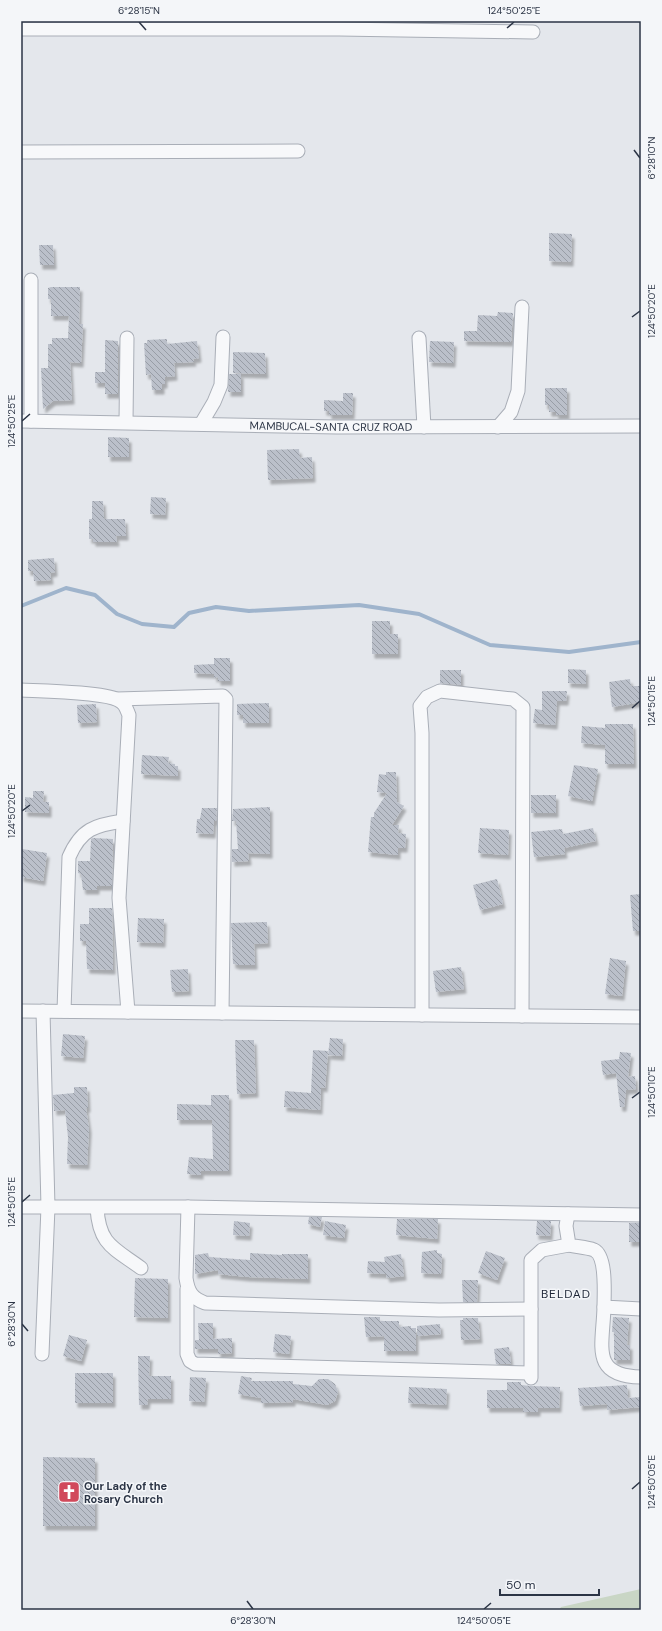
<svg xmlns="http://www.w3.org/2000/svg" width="662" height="1631" viewBox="0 0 662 1631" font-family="'DM Sans',sans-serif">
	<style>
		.grass { fill: #c9d6c5 }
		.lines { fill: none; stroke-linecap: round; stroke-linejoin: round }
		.stream { stroke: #9fb4cc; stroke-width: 4 }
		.building { fill: url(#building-back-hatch); filter: url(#shadow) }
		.street-casing { stroke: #a9aeb7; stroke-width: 15 }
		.street { stroke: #f7f8fa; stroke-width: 13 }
		.ticks { fill: none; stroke: #2b3445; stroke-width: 1.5 }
		.labels { text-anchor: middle; stroke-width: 3; stroke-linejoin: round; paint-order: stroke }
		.street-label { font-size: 11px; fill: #2b3445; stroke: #f4f6f9 }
		.poi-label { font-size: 11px; font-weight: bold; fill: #2b3445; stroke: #f4f6f9; text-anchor: start }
		.neighbourhood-label { font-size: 12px; letter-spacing: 1px; fill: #1d2536; stroke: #f4f6f9 }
		.neatline { fill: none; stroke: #2b3445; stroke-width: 1.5 }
		.ticks-label { font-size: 10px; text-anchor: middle; fill: #2b3445 }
	</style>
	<defs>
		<pattern id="building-back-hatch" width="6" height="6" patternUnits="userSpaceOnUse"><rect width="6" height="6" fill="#bbc0ca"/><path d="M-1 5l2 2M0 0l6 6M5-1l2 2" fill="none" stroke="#989da6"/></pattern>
		<filter id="shadow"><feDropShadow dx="2.5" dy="4.5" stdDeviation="1" flood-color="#0004"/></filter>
	</defs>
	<rect width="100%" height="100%" fill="#e4e7ec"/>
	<path class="grass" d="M 641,1589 L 641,1610 L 632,1608 L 622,1610 L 559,1610 L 561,1607 Z"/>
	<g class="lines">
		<path class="stream" d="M 21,606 L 66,588 L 95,595 L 117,614 L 142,624 L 174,627 L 189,613 L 216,607 L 249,611 L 359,605 L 419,614 L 490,645 L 569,652 L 641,642"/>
	</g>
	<path class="building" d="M 549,233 L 572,234 L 571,262 L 549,261 Z
		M 39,245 L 53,245 L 54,265 L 40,265 Z
		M 51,287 L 80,287 L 79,324 L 83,324 L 81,363 L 70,362 L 72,400 L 53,401 L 43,409 L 41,368 L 48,368 L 48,344 L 52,344 L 52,338 L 68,338 L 69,316 L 51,316 L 51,299 L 48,299 L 48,288 Z
		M 498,312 L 513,313 L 511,342 L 464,341 L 464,331 L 477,331 L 478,315 L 497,316 Z
		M 167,339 L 167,344 L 197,341 L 199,358 L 193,359 L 194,362 L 174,363 L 175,376 L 165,377 L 165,384 L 162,384 L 162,390 L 152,390 L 151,374 L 146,375 L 144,343 L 147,343 L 147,340 Z
		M 105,340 L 118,341 L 118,394 L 105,394 L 105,383 L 95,383 L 95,372 L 105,372 Z
		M 430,341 L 454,342 L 453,363 L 429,362 Z
		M 233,352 L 265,353 L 266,374 L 233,373 Z
		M 229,374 L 241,374 L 241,392 L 228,392 Z
		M 545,388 L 567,388 L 567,415 L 556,415 L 556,412 L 549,412 L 549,405 L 545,405 Z
		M 343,393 L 353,393 L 352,415 L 329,415 L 329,411 L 324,411 L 324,400 L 343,401 Z
		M 108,437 L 129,438 L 129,457 L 108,457 Z
		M 299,449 L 300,458 L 312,457 L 313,478 L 268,480 L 267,450 Z
		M 151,497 L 166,498 L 165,515 L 150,514 Z
		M 92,501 L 103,501 L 104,519 L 125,519 L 126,536 L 116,536 L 117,542 L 93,542 L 93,539 L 89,539 L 89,519 L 92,519 Z
		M 54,558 L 55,572 L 50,573 L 51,580 L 34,581 L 33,571 L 28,571 L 28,560 Z
		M 372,621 L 390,621 L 390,634 L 398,634 L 398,654 L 372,654 Z
		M 214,658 L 230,658 L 230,681 L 218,681 L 218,677 L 214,678 L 214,674 L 194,673 L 194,665 L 214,664 Z
		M 568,669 L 586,670 L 586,684 L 568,683 Z
		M 440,670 L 461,670 L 461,685 L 440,683 Z
		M 630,679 L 631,686 L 641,686 L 641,702 L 612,707 L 609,682 Z
		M 542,691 L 567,691 L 566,701 L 557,701 L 555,725 L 533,723 L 535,709 L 542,710 Z
		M 269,703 L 269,723 L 243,723 L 243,715 L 237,715 L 237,704 Z
		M 96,704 L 97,722 L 78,723 L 77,705 Z
		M 605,724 L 633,724 L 634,764 L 605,764 L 605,745 L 581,743 L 582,726 L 605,728 Z
		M 142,755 L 169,757 L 168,763 L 175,764 L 175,766 L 178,766 L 178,776 L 141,774 Z
		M 574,765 L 598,769 L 592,801 L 568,796 Z
		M 386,772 L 396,772 L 397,802 L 404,806 L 392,825 L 399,825 L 398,833 L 406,834 L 405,848 L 398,848 L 398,855 L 368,852 L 371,817 L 374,817 L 374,813 L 387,793 L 377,792 L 379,774 L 386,775 Z
		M 33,791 L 44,791 L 43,802 L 49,802 L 49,813 L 25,812 L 25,797 L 33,798 Z
		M 531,795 L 556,795 L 556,813 L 531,813 Z
		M 270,807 L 270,854 L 248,853 L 249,861 L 232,862 L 232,849 L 238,849 L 236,821 L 232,821 L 233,809 Z
		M 202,808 L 217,808 L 216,821 L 214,821 L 213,834 L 196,833 L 197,819 L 200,819 Z
		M 480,828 L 509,830 L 508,855 L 478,853 Z
		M 593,828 L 596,841 L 564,848 L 565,854 L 534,857 L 531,832 L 562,829 L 563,834 Z
		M 93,838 L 113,839 L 112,886 L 97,886 L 97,890 L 83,890 L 81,874 L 78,873 L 78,861 L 90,861 L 91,839 Z
		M 22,849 L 47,853 L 43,881 L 21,877 Z
		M 497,879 L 503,904 L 480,910 L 473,885 Z
		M 641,894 L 641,931 L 633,931 L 630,895 Z
		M 89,908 L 112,908 L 113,970 L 87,969 L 86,941 L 80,941 L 80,924 L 89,924 Z
		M 138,918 L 164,919 L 163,943 L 137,942 Z
		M 267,922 L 268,943 L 254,944 L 255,965 L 236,965 L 236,964 L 233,964 L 231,923 Z
		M 610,958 L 626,961 L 622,996 L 605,994 Z
		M 461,967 L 464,989 L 436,992 L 433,971 Z
		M 188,969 L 189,991 L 172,992 L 170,970 Z
		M 63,1034 L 85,1036 L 83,1058 L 61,1056 Z
		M 330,1038 L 343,1039 L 342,1056 L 328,1055 Z
		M 235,1040 L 254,1040 L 256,1093 L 237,1094 Z
		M 313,1050 L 328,1051 L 325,1088 L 321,1087 L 320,1110 L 284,1107 L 285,1091 L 311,1093 Z
		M 620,1052 L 631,1053 L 628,1077 L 635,1076 L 636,1089 L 626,1090 L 624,1107 L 620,1107 L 616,1073 L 603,1075 L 601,1061 L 619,1059 Z
		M 74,1087 L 87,1087 L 88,1108 L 86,1108 L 89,1129 L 87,1165 L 67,1164 L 68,1137 L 65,1110 L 54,1111 L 53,1095 L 74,1093 Z
		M 211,1095 L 229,1095 L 229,1171 L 201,1171 L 201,1175 L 187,1174 L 189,1157 L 213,1159 L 212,1120 L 177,1120 L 177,1104 L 211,1105 Z
		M 309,1217 L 322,1217 L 320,1227 L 308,1224 Z
		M 397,1219 L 438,1219 L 437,1239 L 396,1235 Z
		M 234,1221 L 250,1223 L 249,1236 L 233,1235 Z
		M 325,1221 L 346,1225 L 344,1238 L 323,1235 Z
		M 537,1221 L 551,1221 L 550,1236 L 536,1235 Z
		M 629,1223 L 641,1223 L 641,1242 L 629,1242 Z
		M 437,1250 L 437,1253 L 442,1254 L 441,1274 L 421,1273 L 422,1252 Z
		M 486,1251 L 505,1258 L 497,1280 L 478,1273 Z
		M 208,1253 L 209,1257 L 250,1260 L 250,1253 L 282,1255 L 282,1254 L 308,1254 L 308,1279 L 248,1277 L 218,1274 L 218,1270 L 195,1274 L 195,1255 Z
		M 401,1254 L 404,1276 L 387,1278 L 386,1274 L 367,1273 L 368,1261 L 385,1262 L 384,1257 Z
		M 135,1278 L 168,1279 L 168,1318 L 134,1317 Z
		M 462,1280 L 478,1280 L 477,1302 L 463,1302 Z
		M 364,1317 L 380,1317 L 380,1321 L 399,1321 L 399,1327 L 411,1326 L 411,1328 L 416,1328 L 416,1351 L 384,1351 L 384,1336 L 366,1337 Z
		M 613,1317 L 629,1318 L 627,1345 L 630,1345 L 630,1360 L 614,1360 L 614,1332 L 612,1332 Z
		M 463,1318 L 478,1318 L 480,1339 L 461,1340 L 460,1320 L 463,1320 Z
		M 198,1323 L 213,1323 L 213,1339 L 232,1338 L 232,1353 L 218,1354 L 218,1349 L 195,1349 L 195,1340 L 199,1340 Z
		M 440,1324 L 441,1334 L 417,1336 L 417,1326 Z
		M 275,1334 L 291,1336 L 289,1354 L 273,1352 Z
		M 69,1335 L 87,1340 L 81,1361 L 63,1356 Z
		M 509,1347 L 511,1364 L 496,1364 L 494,1349 Z
		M 138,1356 L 150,1356 L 149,1376 L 171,1376 L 171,1399 L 148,1399 L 147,1405 L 139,1405 Z
		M 75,1373 L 113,1373 L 113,1403 L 75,1403 Z
		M 241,1376 L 252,1378 L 251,1381 L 293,1381 L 293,1384 L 312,1386 L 319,1379 L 328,1379 L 335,1384 L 338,1392 L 335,1401 L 327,1405 L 293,1399 L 293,1402 L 261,1403 L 261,1398 L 238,1394 Z
		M 190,1377 L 206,1378 L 204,1402 L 189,1401 Z
		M 507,1382 L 521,1382 L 521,1385 L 531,1386 L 560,1387 L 559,1408 L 538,1408 L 538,1412 L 523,1412 L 524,1408 L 487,1408 L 487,1390 L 507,1390 Z
		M 627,1385 L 628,1398 L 641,1397 L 641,1407 L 607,1410 L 607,1404 L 580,1406 L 578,1388 Z
		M 409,1387 L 447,1389 L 446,1405 L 408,1403 Z
		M 43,1457 L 95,1458 L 95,1526 L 43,1526 Z"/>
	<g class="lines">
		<g class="street-casing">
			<g id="street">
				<path d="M 21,29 L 339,29 L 533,32"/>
				<path d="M 21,152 L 298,151"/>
				<path d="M 419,338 L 424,427"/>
				<path id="s1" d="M 21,421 L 337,427 L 641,426"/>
				<path d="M 31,421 L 31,280"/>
				<path d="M 126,422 L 127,338"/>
				<path d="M 201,424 L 214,402 L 221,385 L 223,337"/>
				<path d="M 498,427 L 511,412 L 518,391 L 522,307"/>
				<path d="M 21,690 C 41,691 103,692 118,700 C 125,703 126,708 129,715 L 119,898 L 128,1012"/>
				<path d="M 117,699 L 223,696 L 226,699 L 222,1013"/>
				<path d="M 21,1011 L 641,1017"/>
				<path d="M 64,1011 L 69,857 C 81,829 95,825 123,821"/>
				<path d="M 422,1015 L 422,733 L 420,706 L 427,697 L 440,691 L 513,699 L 523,707 L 522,1016"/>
				<path d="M 21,1207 L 188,1207 L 641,1215"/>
				<path d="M 188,1207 L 186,1278 C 188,1292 192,1298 205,1303 L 439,1310 L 531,1309"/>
				<path d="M 97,1208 C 99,1245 114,1248 141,1268"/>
				<path d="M 568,1214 L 566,1226 L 569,1245 C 577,1247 586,1247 594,1250 C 607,1256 604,1295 604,1307 L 641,1309"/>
				<path d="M 187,1289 L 187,1354 L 190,1361 L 195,1364 L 530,1373"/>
				<path d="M 604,1307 C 603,1346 590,1376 641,1377"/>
				<path d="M 42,1354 L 48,1207 L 43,1011"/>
				<path d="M 531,1378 L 531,1260 L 542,1250 L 569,1245"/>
			</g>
		</g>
		<use href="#street" class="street"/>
	</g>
	<path class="ticks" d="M 139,22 L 146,30M 507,28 L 514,22M 634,150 L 640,158M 632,317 L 640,311M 22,421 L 30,414M 632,708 L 640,701M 22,811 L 30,805M 632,1098 L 640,1092M 22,1202 L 30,1195M 22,1324 L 28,1331M 632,1489 L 640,1482M 247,1601 L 253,1609M 484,1609 L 491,1603"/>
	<defs>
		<g id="church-square" transform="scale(1.15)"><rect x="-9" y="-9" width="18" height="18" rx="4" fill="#d1495b" stroke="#f4f6f9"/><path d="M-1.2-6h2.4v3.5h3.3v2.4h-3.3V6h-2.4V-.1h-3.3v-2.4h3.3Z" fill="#fff"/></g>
	</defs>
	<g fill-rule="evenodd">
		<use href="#church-square" x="69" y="1492"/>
	</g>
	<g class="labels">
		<g class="street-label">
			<text dy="4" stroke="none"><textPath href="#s1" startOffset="310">MAMBUCAL-SANTA CRUZ ROAD</textPath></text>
		</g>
		<g class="poi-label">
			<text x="84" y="1490">Our Lady of the<tspan x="84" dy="13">Rosary Church</tspan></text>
		</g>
		<g class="neighbourhood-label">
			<text x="566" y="1298">BELDAD</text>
		</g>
	</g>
	<rect width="662" height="1631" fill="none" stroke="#f4f6f9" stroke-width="44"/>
	<path d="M500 1589v6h99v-6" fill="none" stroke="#2b3445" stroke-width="2"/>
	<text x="506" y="1589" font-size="12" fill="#2b3445" stroke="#f4f6f9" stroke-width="3" paint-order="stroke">50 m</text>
	<rect x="22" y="22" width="618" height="1587" class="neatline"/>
	<g class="ticks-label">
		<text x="139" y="14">6°28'15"N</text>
		<text x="514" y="14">124°50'25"E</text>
		<text transform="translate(651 158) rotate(-90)" y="4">6°28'10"N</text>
		<text transform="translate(651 311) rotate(-90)" y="4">124°50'20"E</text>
		<text transform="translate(11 421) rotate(-90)" y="4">124°50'25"E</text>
		<text transform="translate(651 701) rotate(-90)" y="4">124°50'15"E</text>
		<text transform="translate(11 811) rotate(-90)" y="4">124°50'20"E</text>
		<text transform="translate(651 1092) rotate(-90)" y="4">124°50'10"E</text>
		<text transform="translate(11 1202) rotate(-90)" y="4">124°50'15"E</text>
		<text transform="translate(11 1324) rotate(-90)" y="4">6°28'30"N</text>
		<text transform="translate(651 1482) rotate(-90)" y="4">124°50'05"E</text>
		<text x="253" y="1624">6°28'30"N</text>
		<text x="484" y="1624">124°50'05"E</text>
	</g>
</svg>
